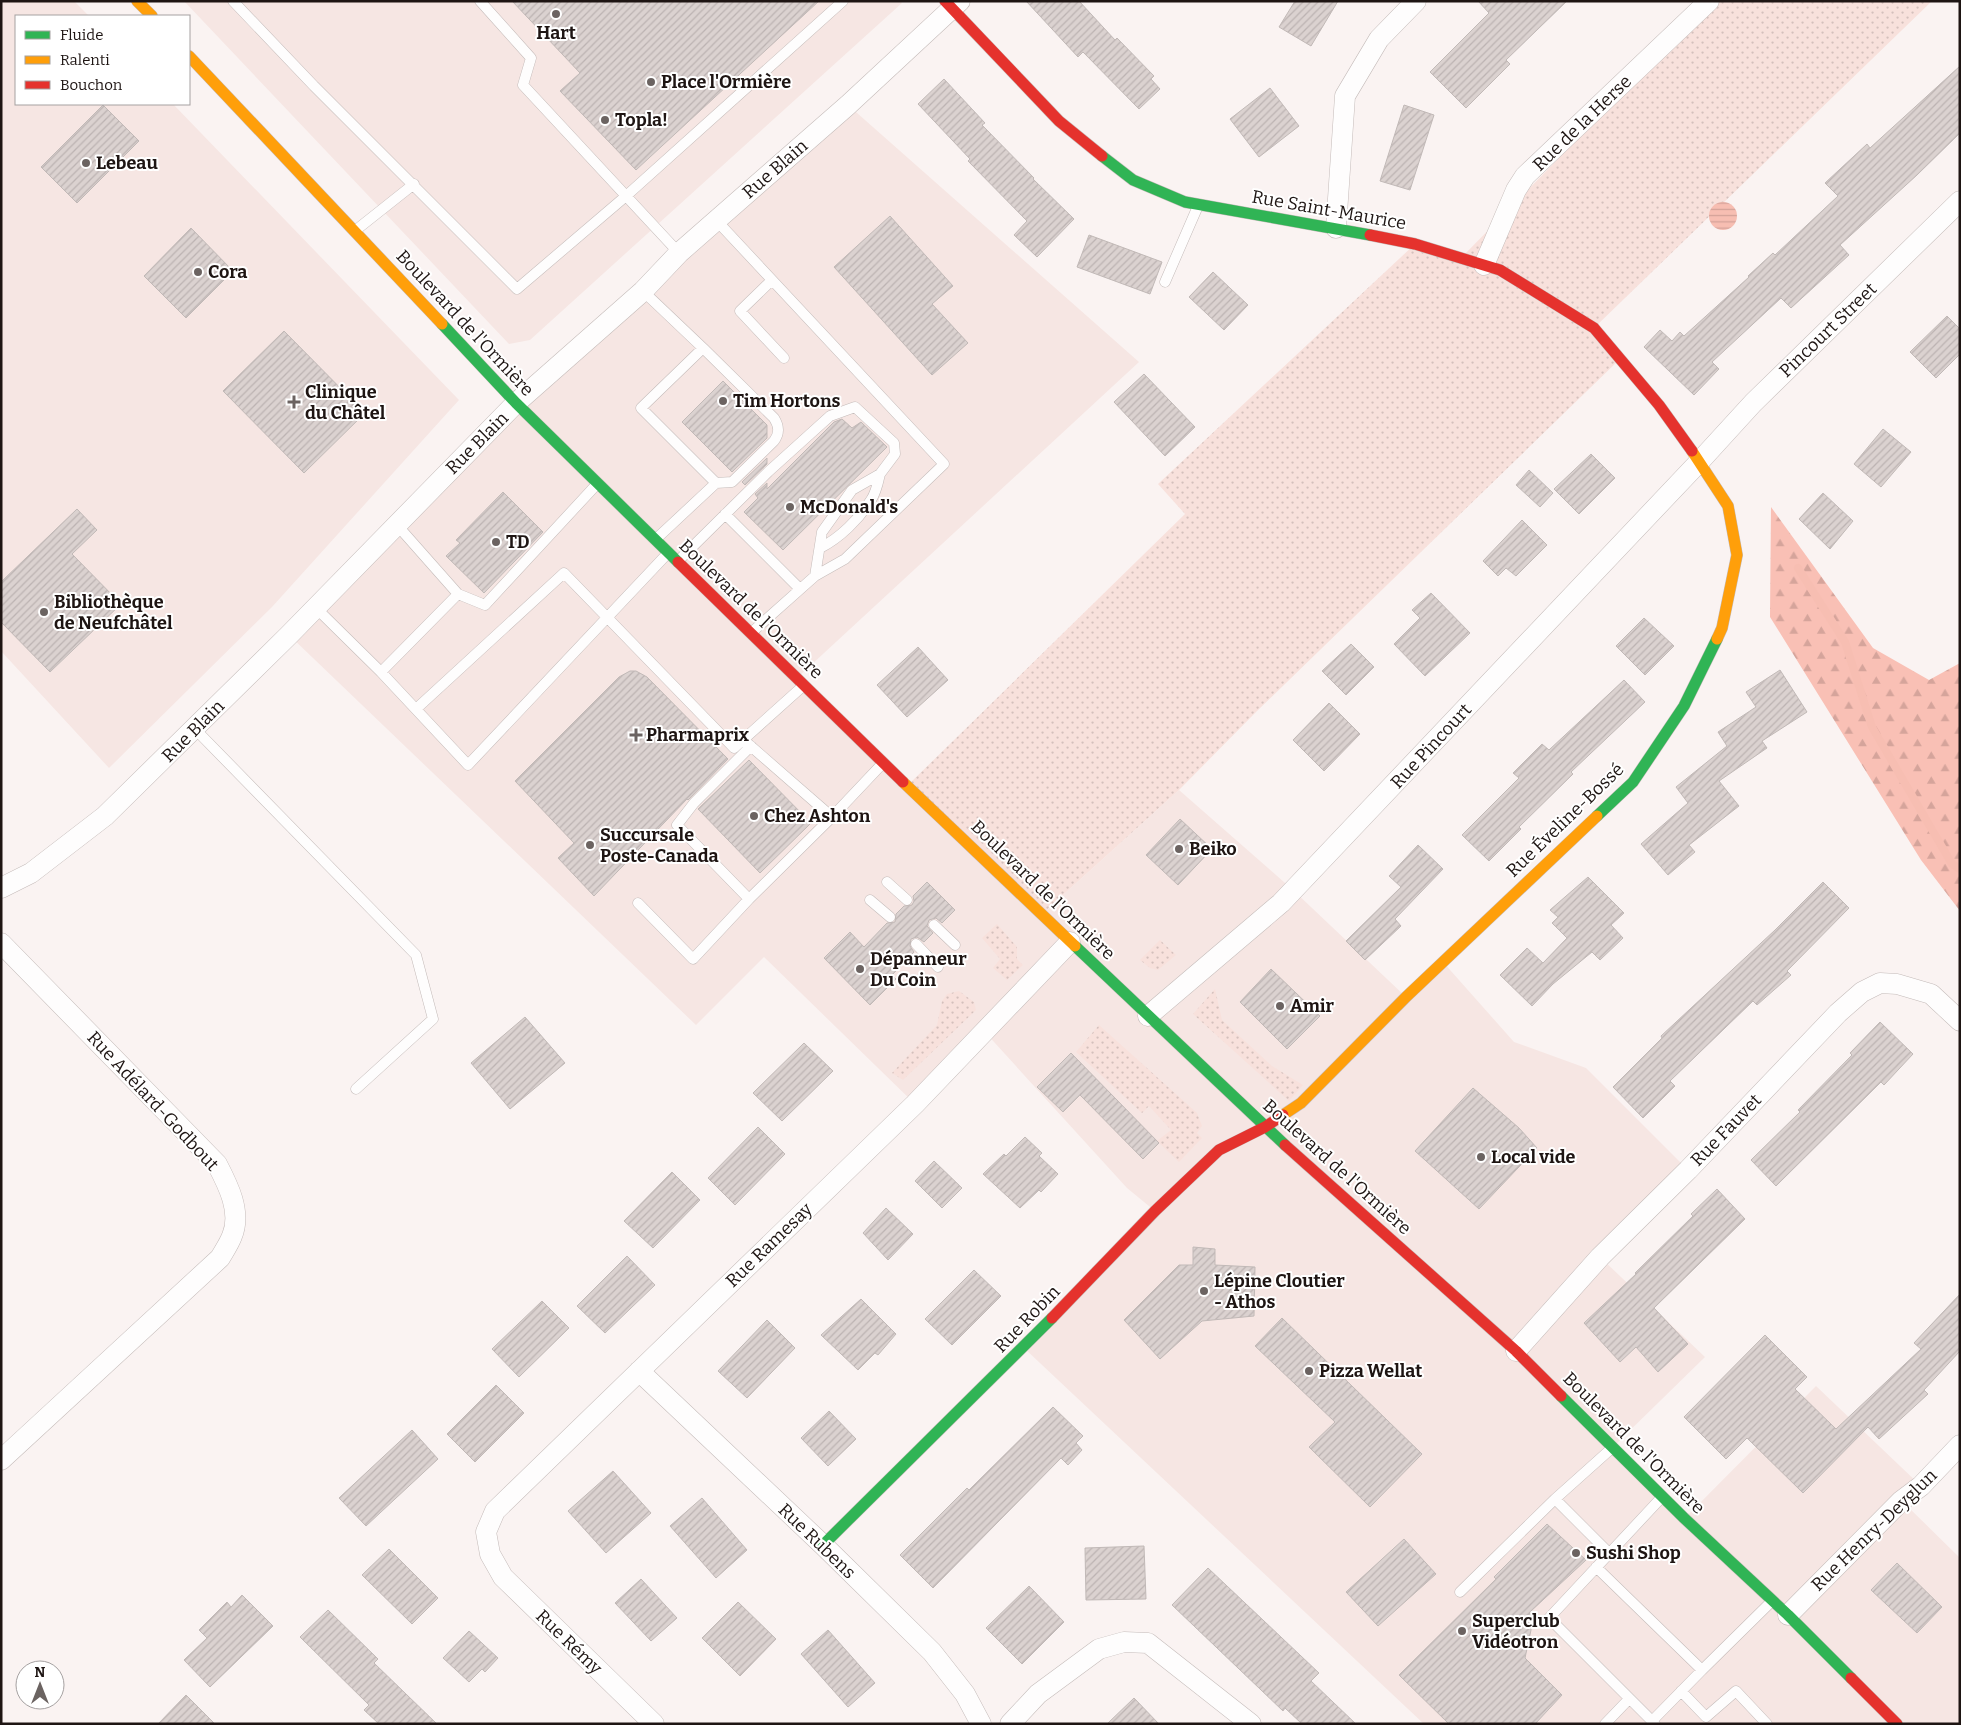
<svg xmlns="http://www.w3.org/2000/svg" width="1961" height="1725" viewBox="0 0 1961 1725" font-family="Bitter,serif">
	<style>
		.built { fill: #f6e6e3 }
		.green { fill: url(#green-dots) }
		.forest { fill: url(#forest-firs) }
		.water { fill: url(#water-rules) }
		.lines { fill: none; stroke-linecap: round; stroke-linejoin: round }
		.stream { stroke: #f7beb2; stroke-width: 8 }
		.building { fill: url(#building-hatch); stroke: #c1b9b7 }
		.lane-casing { stroke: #c4bbb9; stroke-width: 11 }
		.street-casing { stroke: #c4bbb9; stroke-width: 21 }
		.fast-casing { stroke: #c4bbb9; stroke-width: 12 }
		.slow-casing { stroke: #c4bbb9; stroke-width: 12 }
		.jam-casing { stroke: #c4bbb9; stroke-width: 12 }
		.lane { stroke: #fefdfd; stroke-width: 10 }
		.street { stroke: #fefdfd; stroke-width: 20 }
		.fast { stroke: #30b455; stroke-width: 11 }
		.slow { stroke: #ff9f0a; stroke-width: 11 }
		.jam { stroke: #e5322d; stroke-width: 11 }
		.poi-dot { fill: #6b6361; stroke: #fff; stroke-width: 2 }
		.labels { text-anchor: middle; stroke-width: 4; stroke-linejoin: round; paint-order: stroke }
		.poi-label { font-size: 18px; font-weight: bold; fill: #1e1513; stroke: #fff; text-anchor: start }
		.street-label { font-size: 18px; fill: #1e1513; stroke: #fff }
	</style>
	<defs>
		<pattern id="green-dots" width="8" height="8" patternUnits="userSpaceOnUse" patternTransform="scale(1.25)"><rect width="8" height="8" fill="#f8e1dc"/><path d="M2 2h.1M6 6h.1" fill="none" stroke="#d4c0bc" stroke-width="1.8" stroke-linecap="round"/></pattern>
		<pattern id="forest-firs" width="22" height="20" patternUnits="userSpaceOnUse" patternTransform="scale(1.25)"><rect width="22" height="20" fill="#f9c0b5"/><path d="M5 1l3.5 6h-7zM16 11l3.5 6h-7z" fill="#d5a49b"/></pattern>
		<pattern id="water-rules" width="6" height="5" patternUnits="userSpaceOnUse" patternTransform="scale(1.25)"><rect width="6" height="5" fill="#f7beb2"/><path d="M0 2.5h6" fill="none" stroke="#d3a298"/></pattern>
		<pattern id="building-hatch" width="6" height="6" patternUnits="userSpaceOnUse" patternTransform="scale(1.25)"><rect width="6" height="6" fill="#dbd2d0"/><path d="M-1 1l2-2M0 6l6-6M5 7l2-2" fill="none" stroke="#bcb3b2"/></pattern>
	</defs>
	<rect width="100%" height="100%" fill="#faf3f2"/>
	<path class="built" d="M 1,1 L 74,1 L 89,16 L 16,16 L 16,104 L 173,104 L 459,400 L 272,607 L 109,768 L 1,651 Z
		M 184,1 L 900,1 L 902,3 L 530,340 L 509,344 Z
		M 848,105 L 1139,362 L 797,678 L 1042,914 L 1179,790 L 1293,890 L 1406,997 L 1443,962 L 1514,1042 L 1586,1068 L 1688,1170 L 1600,1257 L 1705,1357 L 1613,1447 L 1685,1518 L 1816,1386 L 1921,1486 L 1902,1501 L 1960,1558 L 1960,1724 L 1424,1724 L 1024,1348 L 1155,1211 L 1127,1188 L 984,1031 L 915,1104 L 764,957 L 696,1025 L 289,635 L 516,403 Z"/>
	<path class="green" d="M 1713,1 L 1932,1 L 1594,328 L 1620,359 L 1257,711 L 1179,790 L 1042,914 L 907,786 L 1185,514 L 1158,484 L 1415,244 L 1461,258 Z
		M 997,924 L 1017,947 L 1017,959 L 1023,965 L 1007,980 L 993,968 L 1000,959 L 982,938 Z
		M 1160,940 L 1176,955 L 1158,970 L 1150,968 L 1140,960 Z
		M 1215,989 L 1222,1020 L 1272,1066 L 1303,1085 L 1289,1101 L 1193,1014 Z
		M 959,991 L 974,1002 L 976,1010 L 903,1080 L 892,1073 L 937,1025 L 942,1001 L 947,994 Z
		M 1099,1025 L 1197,1113 L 1202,1126 L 1197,1133 L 1202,1138 L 1179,1162 L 1157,1141 L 1171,1130 L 1149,1106 L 1142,1113 L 1076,1052 Z"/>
	<path class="forest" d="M 1771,507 L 1873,648 L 1929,680 L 1960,663 L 1960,911 L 1921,860 L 1770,617 Z"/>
	<path class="water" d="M1709 216a14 14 0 1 1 28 0a14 14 0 1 1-28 0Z"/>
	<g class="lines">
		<path class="stream" d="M 1798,568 L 1845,642 L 1872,727 L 1952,864 L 1960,869"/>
	</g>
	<path class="building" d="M 512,1 L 819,1 L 636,170 L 560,91 L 580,73 Z
		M 1026,1 L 1079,1 L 1115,40 L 1117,38 L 1154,76 L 1151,79 L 1160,89 L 1139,109 L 1083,52 L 1078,57 Z
		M 1295,1 L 1338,1 L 1311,46 L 1279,27 Z
		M 1478,1 L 1567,1 L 1506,60 L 1510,64 L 1466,108 L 1430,72 L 1489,13 Z
		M 1960,66 L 1960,133 L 1917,175 L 1840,245 L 1849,255 L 1791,308 L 1781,298 L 1712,362 L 1719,369 L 1694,395 L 1644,347 L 1660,330 L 1672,341 L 1680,332 L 1684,336 L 1749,277 L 1748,276 L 1773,253 L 1775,255 L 1838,196 L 1825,183 L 1867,144 L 1870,148 Z
		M 944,79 L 985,123 L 982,125 L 1034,178 L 1033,179 L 1074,219 L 1037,257 L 1014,235 L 1027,221 L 968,161 L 970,159 L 918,104 Z
		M 1270,88 L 1299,126 L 1259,157 L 1230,119 Z
		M 103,105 L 139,141 L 77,203 L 41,167 Z
		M 1404,105 L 1434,115 L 1410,190 L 1380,181 Z
		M 890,216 L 953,286 L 932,304 L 968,343 L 932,375 L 834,267 Z
		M 191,228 L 233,271 L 186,318 L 144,276 Z
		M 1089,235 L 1162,262 L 1150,294 L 1077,267 Z
		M 1213,272 L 1248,305 L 1224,330 L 1189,297 Z
		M 1947,316 L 1960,329 L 1960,354 L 1936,378 L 1910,352 Z
		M 284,331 L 365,413 L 304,473 L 223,391 Z
		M 1144,374 L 1195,427 L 1165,456 L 1114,402 Z
		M 723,381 L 767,425 L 767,438 L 732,472 L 682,422 Z
		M 842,419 L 852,428 L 861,422 L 887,447 L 783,550 L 744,512 L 758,498 L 755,494 L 767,483 L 767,489 L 834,422 Z
		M 1883,429 L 1911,452 L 1881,487 L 1854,464 Z
		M 1591,454 L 1615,478 L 1579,514 L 1554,489 Z
		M 767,458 L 767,464 L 745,485 L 742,482 Z
		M 1529,470 L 1553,493 L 1540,507 L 1516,485 Z
		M 503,492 L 543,532 L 484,593 L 446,556 L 460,543 L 456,540 Z
		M 1823,493 L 1853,521 L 1830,549 L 1799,519 Z
		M 77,509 L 97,530 L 72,554 L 121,604 L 50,672 L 1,622 L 1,582 Z
		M 1522,520 L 1547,545 L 1516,576 L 1506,568 L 1498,576 L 1483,561 Z
		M 1431,593 L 1470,633 L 1425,676 L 1394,644 L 1420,618 L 1412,610 Z
		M 1644,618 L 1674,646 L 1645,675 L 1616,646 Z
		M 1351,644 L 1374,667 L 1346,695 L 1322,671 Z
		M 918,647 L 948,680 L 907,717 L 877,685 Z
		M 1780,670 L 1807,712 L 1762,741 L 1767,748 L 1719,781 L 1739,806 L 1689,845 L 1695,852 L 1668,875 L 1641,844 L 1688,803 L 1676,787 L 1727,746 L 1718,732 L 1756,707 L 1746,692 Z
		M 630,671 L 636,671 L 647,677 L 728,759 L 688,800 L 687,799 L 594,896 L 558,858 L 574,843 L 515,781 L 619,677 Z
		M 1624,680 L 1645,702 L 1571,772 L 1573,774 L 1519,827 L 1521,829 L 1489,861 L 1462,835 L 1519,778 L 1513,773 L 1542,744 L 1549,750 Z
		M 1329,703 L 1360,734 L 1324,771 L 1293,740 Z
		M 749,760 L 811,823 L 760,873 L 698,809 Z
		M 1180,819 L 1212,849 L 1178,885 L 1146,855 Z
		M 1418,845 L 1443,869 L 1395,919 L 1401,926 L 1365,960 L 1346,941 L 1401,887 L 1389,876 Z
		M 1588,877 L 1624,913 L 1611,925 L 1623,938 L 1600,960 L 1592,952 L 1553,984 L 1532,1006 L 1500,975 L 1527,948 L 1543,963 L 1567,938 L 1552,923 L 1558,917 L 1550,910 Z
		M 927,882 L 955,910 L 942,923 L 936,918 L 929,920 L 927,926 L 933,933 L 924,942 L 917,937 L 911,939 L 910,946 L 914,952 L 892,975 L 896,979 L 870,1005 L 824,958 L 850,932 L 864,947 L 887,923 L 895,922 L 896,914 L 904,906 L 912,905 L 914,901 L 913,896 Z
		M 1823,882 L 1849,908 L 1787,971 L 1791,975 L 1757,1005 L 1753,1001 L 1670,1081 L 1675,1086 L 1643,1118 L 1613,1087 L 1662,1038 L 1661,1036 L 1775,930 Z
		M 1271,969 L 1320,1016 L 1287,1049 L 1240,1002 Z
		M 525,1017 L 565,1063 L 510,1109 L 471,1063 Z
		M 1880,1022 L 1913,1054 L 1884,1085 L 1881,1082 L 1776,1186 L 1751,1160 L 1800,1112 L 1798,1110 L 1852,1055 L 1850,1053 Z
		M 804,1043 L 833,1071 L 782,1121 L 753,1093 Z
		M 1071,1053 L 1159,1143 L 1143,1159 L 1080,1095 L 1063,1112 L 1037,1087 Z
		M 1473,1088 L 1519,1128 L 1537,1148 L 1479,1209 L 1415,1151 Z
		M 758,1127 L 785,1154 L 735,1205 L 708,1178 Z
		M 1025,1137 L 1042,1153 L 1039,1156 L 1058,1174 L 1041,1192 L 1039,1190 L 1020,1208 L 983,1174 L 1004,1154 L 1006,1156 Z
		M 934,1161 L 962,1188 L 942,1208 L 915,1181 Z
		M 672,1172 L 700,1200 L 653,1248 L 624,1221 Z
		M 1717,1189 L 1745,1219 L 1654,1308 L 1688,1344 L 1658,1372 L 1636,1347 L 1620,1362 L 1584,1323 L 1636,1274 L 1635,1273 L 1693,1216 L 1691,1214 Z
		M 886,1208 L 913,1234 L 888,1260 L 863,1233 Z
		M 1193,1247 L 1215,1249 L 1215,1265 L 1255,1267 L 1254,1316 L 1202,1321 L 1160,1359 L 1124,1320 L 1179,1265 L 1193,1265 Z
		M 627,1256 L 655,1285 L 605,1333 L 577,1306 Z
		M 974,1270 L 1001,1296 L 952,1345 L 925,1319 Z
		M 1960,1294 L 1960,1351 L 1924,1390 L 1928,1394 L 1879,1439 L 1868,1427 L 1803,1493 L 1747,1438 L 1726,1459 L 1684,1417 L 1765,1335 L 1807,1377 L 1795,1389 L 1836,1429 L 1921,1349 L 1914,1343 Z
		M 861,1299 L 896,1334 L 878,1355 L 875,1353 L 858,1370 L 821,1335 Z
		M 542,1301 L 569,1328 L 519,1377 L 492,1349 Z
		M 1282,1318 L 1422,1454 L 1370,1507 L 1309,1447 L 1335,1422 L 1255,1346 Z
		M 767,1320 L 795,1348 L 747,1398 L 718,1371 Z
		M 496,1385 L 524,1413 L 475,1462 L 447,1434 Z
		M 1053,1407 L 1083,1436 L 1076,1443 L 1082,1450 L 1068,1465 L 1061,1458 L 933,1588 L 900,1555 L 967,1488 L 969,1490 Z
		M 829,1411 L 856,1439 L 828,1466 L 801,1438 Z
		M 412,1430 L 438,1459 L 366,1526 L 339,1498 Z
		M 613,1471 L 651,1513 L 606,1553 L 568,1511 Z
		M 702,1498 L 747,1550 L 716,1578 L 670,1526 Z
		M 1547,1524 L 1586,1560 L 1530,1612 L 1531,1630 L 1525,1658 L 1562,1695 L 1535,1724 L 1449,1724 L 1399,1675 L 1496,1579 L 1494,1577 Z
		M 1404,1539 L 1436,1574 L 1378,1626 L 1346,1592 Z
		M 1144,1546 L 1146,1599 L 1086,1600 L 1085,1548 Z
		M 389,1549 L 438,1598 L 412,1624 L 362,1575 Z
		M 1897,1563 L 1942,1607 L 1917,1633 L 1871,1590 Z
		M 1208,1568 L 1319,1673 L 1311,1681 L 1356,1724 L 1302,1724 L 1285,1708 L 1283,1711 L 1172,1605 Z
		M 641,1579 L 677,1618 L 651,1641 L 615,1603 Z
		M 1029,1586 L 1064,1622 L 1022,1664 L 986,1628 Z
		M 242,1595 L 273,1626 L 210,1687 L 184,1660 L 207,1638 L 199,1630 L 227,1602 L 231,1607 Z
		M 738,1602 L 776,1639 L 740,1676 L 702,1638 Z
		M 328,1610 L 378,1659 L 374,1663 L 437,1724 L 379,1724 L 364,1710 L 369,1705 L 300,1637 Z
		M 828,1630 L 875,1683 L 848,1707 L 801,1654 Z
		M 469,1631 L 498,1658 L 485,1672 L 482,1669 L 469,1682 L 443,1658 Z
		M 186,1695 L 215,1724 L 158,1724 Z
		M 1134,1698 L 1159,1724 L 1107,1724 Z"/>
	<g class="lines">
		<g class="lane-casing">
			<path id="lane" d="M 233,1 L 314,86 L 517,289 L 626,196 L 843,1
				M 480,1 L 531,58 L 523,85 L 679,253
				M 716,220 L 944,464 L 845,559 L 815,576 L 752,632
				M 356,230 L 414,184
				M 772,280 L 740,311 L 784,358
				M 1165,282 L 1198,206
				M 643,291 L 703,348 L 641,408 L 716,483 L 656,539
				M 703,348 L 774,418 C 779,426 780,433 774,441 L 732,482 L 716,483
				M 725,514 L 800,589
				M 820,548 C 840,538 859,519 871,500 C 876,493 878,483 880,474
				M 678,561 L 768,472 L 830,416 L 855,407 L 894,443 L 895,454 L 880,474 L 852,490 L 822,532 L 815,576
				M 458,594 L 485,605 L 597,484
				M 316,608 L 381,672 L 458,594 L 397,525
				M 381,672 L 468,765 L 668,553
				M 416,709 L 564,573 L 734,748 L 803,686
				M 195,729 L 416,955 L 433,1019 L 356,1089
				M 746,742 L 832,817
				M 887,882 L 907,900
				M 749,899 L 832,817 L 883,763
				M 870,900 L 890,917
				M 638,903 L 693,959 L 749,899 L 677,825 L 694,803 L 751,746
				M 934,925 L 955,945
				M 916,944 L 938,967
				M 1609,1553 L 1555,1499 L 1612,1448
				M 1596,1567 L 1702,1670 L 1771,1602
				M 1460,1592 L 1555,1499
				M 1681,1691 L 1706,1717 L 1736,1691 L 1767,1724
				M 1652,1721 L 1702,1670
				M 1605,1724 L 1629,1699
				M 1655,1724 L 1549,1618 L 1662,1497"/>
		</g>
		<g class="street-casing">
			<path id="street" d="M 1336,228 L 1345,96 L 1379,39 L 1416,1
				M 1484,265 L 1516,190 L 1525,176 L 1709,1
				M 1,888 L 31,873 L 105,816 L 289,635 L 516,403 L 643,291 L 679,253 L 848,105 L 960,1
				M 1,943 L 217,1164 C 228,1185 242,1212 232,1236 C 229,1244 224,1251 220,1258 L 1,1460
				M 1148,1016 L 1281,903 L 1700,461 L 1753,403 L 1960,201
				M 1516,1351 L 1600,1257 L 1688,1170 L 1838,1013 L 1862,992 L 1880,983 L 1897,984 L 1931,994 L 1960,1021
				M 639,1371 L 823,1545 L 932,1652 L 965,1694 L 981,1724
				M 1788,1615 L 1901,1501 L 1921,1486 L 1960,1445
				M 654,1724 L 503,1577 L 490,1554 L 486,1532 L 495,1511 L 915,1104 L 1070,942
				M 1010,1724 L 1038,1694 L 1099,1649 L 1124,1642 L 1148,1643 L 1251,1724"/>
		</g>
		<g class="fast-casing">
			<path id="fast" d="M 1102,156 L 1133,180 L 1185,202 L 1370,235
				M 442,324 L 516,403 L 678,562
				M 1597,816 L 1633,782 L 1684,706 L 1717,639
				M 1075,946 L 1285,1145
				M 1561,1396 L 1684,1518 L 1788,1615 L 1851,1678
				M 823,1545 L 1052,1318"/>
		</g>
		<g class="slow-casing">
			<path id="slow" d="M 137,1 L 152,16
				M 189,56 L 442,324
				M 1692,451 L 1728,506 L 1737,555 L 1722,628 L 1717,639
				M 903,782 L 1075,946
				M 1283,1115 L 1301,1103 L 1406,997 L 1597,816"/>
		</g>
		<g class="jam-casing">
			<path id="jam" d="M 945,1 L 1059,121 L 1102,156
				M 1370,235 L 1415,244 L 1500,270 L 1594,328 L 1659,405 L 1692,451
				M 678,562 L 903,782
				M 1285,1145 L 1516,1351 L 1561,1396
				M 1052,1318 L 1155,1211 L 1219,1150 L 1265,1127 L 1283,1115
				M 1851,1678 L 1897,1724"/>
		</g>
		<use href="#lane" class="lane"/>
		<use href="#street" class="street"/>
		<use href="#fast" class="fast"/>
		<use href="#slow" class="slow"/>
		<use href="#jam" class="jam"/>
	</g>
	<g class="poi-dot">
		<circle cx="556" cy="14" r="5"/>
		<circle cx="651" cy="82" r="5"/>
		<circle cx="605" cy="120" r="5"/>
		<circle cx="86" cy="163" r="5"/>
		<circle cx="198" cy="272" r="5"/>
		<circle cx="723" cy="401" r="5"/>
		<path d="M291.5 394.5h5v5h5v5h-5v5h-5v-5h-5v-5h5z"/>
		<circle cx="790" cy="507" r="5"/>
		<circle cx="496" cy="542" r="5"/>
		<circle cx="44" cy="612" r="5"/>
		<path d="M633.5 727.5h5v5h5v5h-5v5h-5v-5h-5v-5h5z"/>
		<circle cx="754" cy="816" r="5"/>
		<circle cx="590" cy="845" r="5"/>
		<circle cx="1179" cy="849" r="5"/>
		<circle cx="860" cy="969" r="5"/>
		<circle cx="1280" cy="1006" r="5"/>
		<circle cx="1481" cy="1157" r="5"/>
		<circle cx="1204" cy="1291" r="5"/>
		<circle cx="1309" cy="1371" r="5"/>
		<circle cx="1576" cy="1553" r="5"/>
		<circle cx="1462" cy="1631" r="5"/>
	</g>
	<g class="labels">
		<g class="poi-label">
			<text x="556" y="39" text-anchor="middle">Hart</text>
			<text x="661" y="88">Place l'Ormière</text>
			<text x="615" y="126">Topla!</text>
			<text x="96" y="169">Lebeau</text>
			<text x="208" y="278">Cora</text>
			<text x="305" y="398">Clinique<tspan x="305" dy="21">du Châtel</tspan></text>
			<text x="733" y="407">Tim Hortons</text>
			<text x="800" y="513">McDonald's</text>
			<text x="506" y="548">TD</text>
			<text x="54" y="608">Bibliothèque<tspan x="54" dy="21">de Neufchâtel</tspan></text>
			<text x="646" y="741">Pharmaprix</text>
			<text x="764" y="822">Chez Ashton</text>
			<text x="600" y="841">Succursale<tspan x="600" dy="21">Poste-Canada</tspan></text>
			<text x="1189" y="855">Beiko</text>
			<text x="870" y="965">Dépanneur<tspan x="870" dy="21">Du Coin</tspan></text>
			<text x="1290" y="1012">Amir</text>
			<text x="1491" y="1163">Local vide</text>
			<text x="1214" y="1287">Lépine Cloutier<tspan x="1214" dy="21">- Athos</tspan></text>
			<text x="1319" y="1377">Pizza Wellat</text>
			<text x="1586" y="1559">Sushi Shop</text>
			<text x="1472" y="1627">Superclub<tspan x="1472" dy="21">Vidéotron</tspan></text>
		</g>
		<g class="street-label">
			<text transform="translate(1582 123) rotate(-44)" y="6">Rue de la Herse</text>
			<text transform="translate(775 169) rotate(-41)" y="6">Rue Blain</text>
			<text transform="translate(1329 210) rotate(10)" y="6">Rue Saint-Maurice</text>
			<text transform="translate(465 323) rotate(47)" y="6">Boulevard de l'Ormière</text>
			<text transform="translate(1828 330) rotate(-44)" y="6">Pincourt Street</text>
			<text transform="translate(477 443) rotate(-45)" y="6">Rue Blain</text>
			<text transform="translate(751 609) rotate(44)" y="6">Boulevard de l'Ormière</text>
			<text transform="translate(193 731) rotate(-45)" y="6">Rue Blain</text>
			<text transform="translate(1431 746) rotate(-47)" y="6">Rue Pincourt</text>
			<text transform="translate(1565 820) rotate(-44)" y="6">Rue Éveline-Bossé</text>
			<text transform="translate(1043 890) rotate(44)" y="6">Boulevard de l'Ormière</text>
			<text transform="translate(153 1101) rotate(47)" y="6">Rue Adélard-Godbout</text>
			<text transform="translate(1726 1130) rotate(-46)" y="6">Rue Fauvet</text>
			<text transform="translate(1337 1167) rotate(42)" y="6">Boulevard de l'Ormière</text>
			<text transform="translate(769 1245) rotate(-44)" y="6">Rue Ramesay</text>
			<text transform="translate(1027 1319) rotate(-46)" y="6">Rue Robin</text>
			<text transform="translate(1634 1443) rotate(45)" y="6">Boulevard de l'Ormière</text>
			<text transform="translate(1874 1530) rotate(-44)" y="6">Rue Henry-Deyglun</text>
			<text transform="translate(817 1541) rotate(44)" y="6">Rue Rubens</text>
			<text transform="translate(569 1642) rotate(44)" y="6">Rue Rémy</text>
		</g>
	</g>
	<rect width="1961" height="1725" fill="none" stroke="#1e1513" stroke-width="5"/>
	<rect x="15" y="15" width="175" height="90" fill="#ffffff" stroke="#a5a1a1"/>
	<rect x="25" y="31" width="25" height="8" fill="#30b455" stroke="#a5a1a1"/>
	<text x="60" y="40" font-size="15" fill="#1e1513">Fluide</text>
	<rect x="25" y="56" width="25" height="8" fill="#ff9f0a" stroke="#a5a1a1"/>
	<text x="60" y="65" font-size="15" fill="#1e1513">Ralenti</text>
	<rect x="25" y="81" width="25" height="8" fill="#e5322d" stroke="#a5a1a1"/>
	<text x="60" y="90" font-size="15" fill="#1e1513">Bouchon</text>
	<g transform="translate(40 1685)"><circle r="24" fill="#ffffff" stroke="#a5a1a1"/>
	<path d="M0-4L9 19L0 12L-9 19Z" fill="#6b6361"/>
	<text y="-8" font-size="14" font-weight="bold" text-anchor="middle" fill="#1e1513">N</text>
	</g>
</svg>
